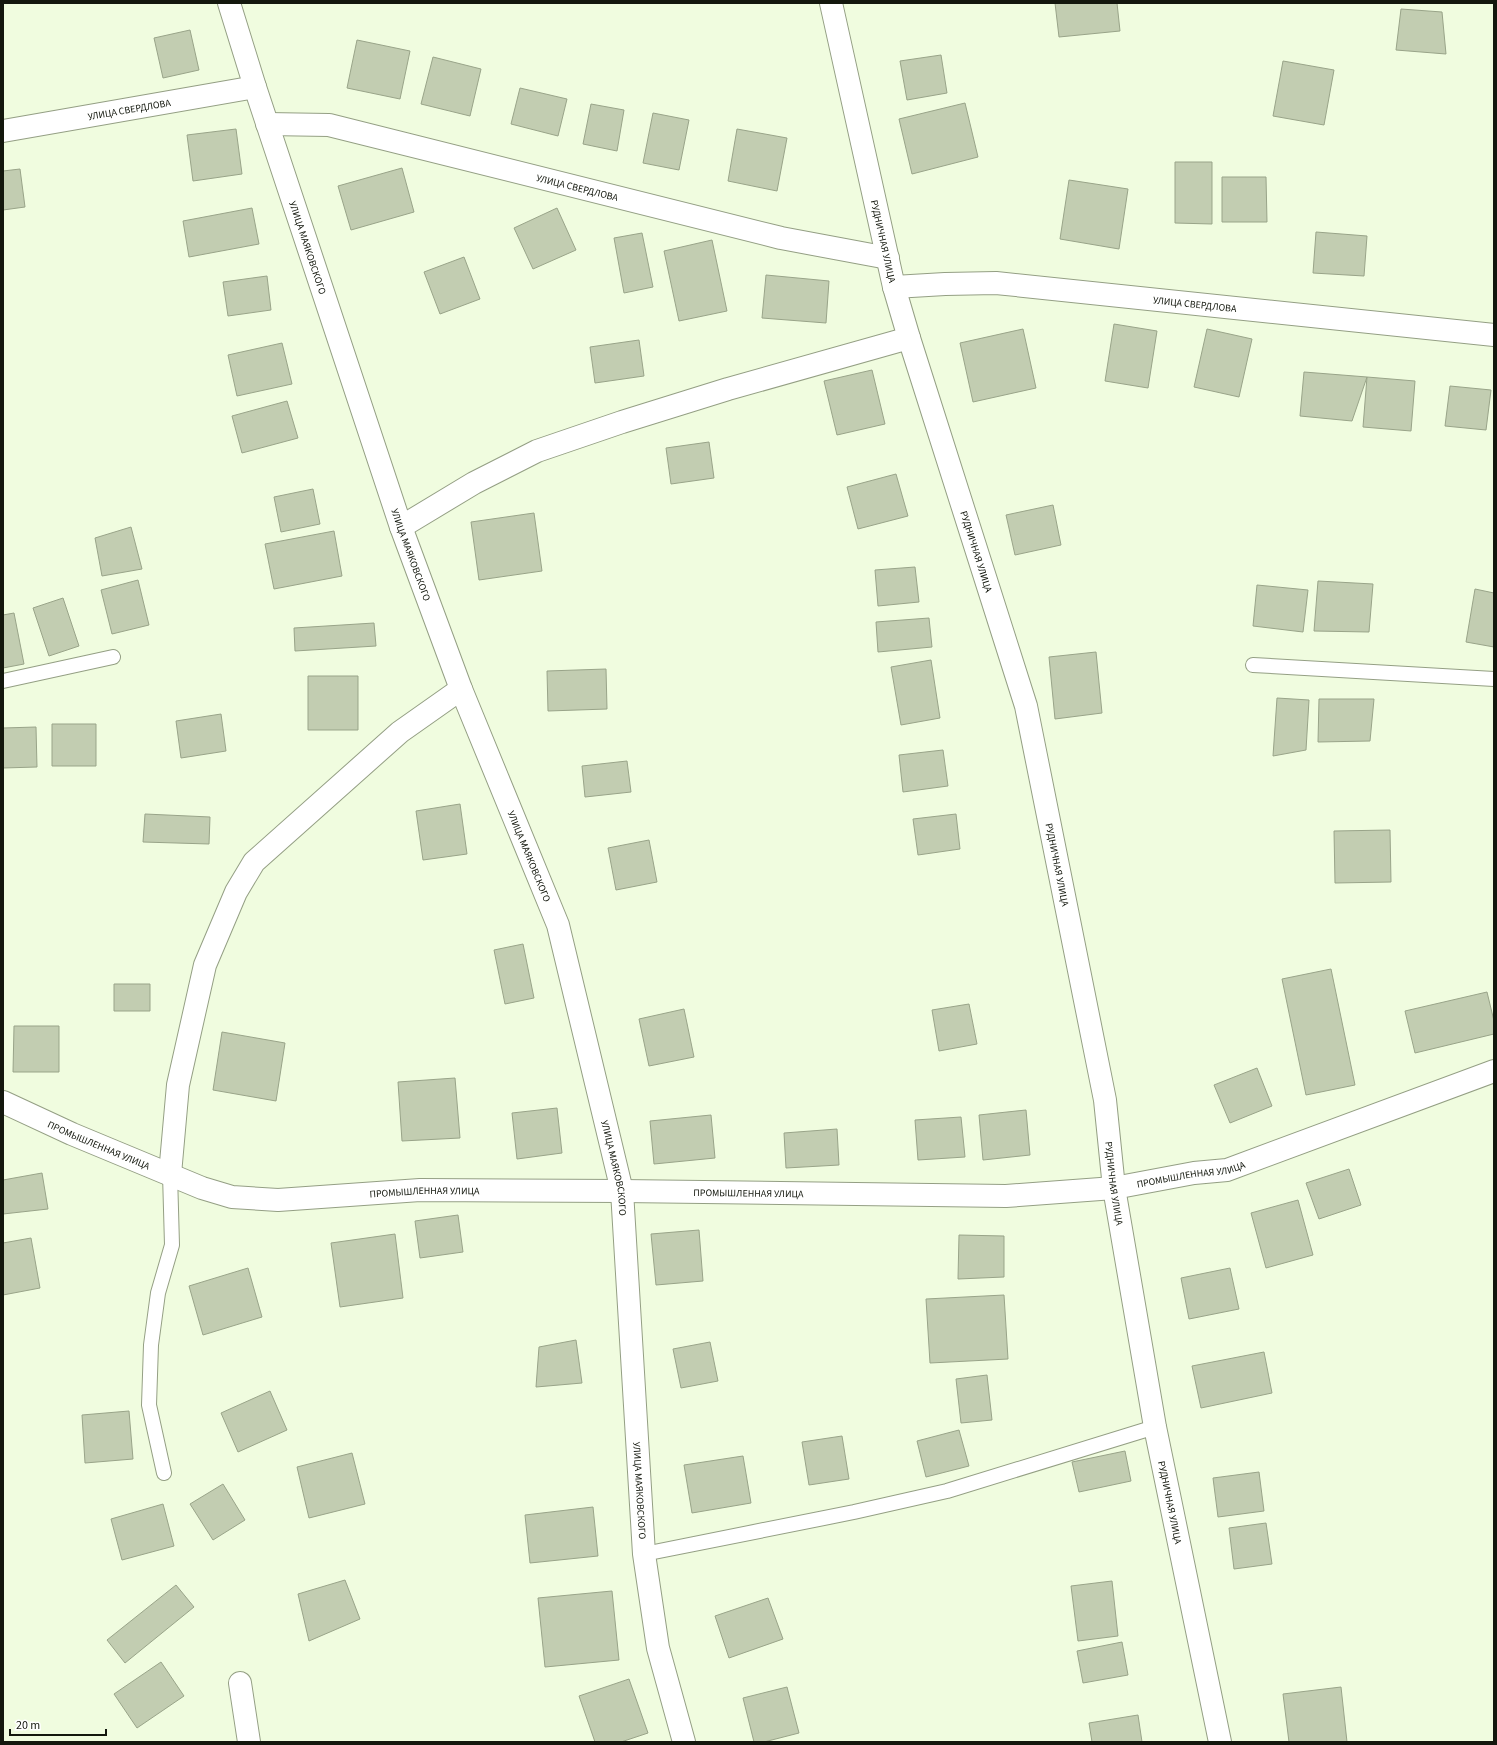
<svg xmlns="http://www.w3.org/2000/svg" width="1497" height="1745" viewBox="0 0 1497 1745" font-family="'Source Sans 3',sans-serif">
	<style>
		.building { fill: #c2cdb1; stroke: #99a489 }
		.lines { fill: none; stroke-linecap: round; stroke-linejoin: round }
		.service-casing { stroke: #949f84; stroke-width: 16 }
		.minor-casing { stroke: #949f84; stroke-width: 24 }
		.service { stroke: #fff; stroke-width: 14 }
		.minor { stroke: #fff; stroke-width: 22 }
		.labels { text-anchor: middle; stroke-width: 3.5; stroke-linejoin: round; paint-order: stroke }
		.street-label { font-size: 10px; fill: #13170d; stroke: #fff }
	</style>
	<rect width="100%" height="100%" fill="#f0fcdf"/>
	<path class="building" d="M 1055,3 L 1117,3 L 1120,31 L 1059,37 Z
		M 1401,9 L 1442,12 L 1446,54 L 1396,50 Z
		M 190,30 L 199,70 L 163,78 L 154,38 Z
		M 357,40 L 410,51 L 400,99 L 347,88 Z
		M 941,55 L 947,93 L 907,100 L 900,61 Z
		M 433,57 L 481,69 L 470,116 L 421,104 Z
		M 1283,61 L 1334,70 L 1324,125 L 1273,116 Z
		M 520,88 L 567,99 L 558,136 L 511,124 Z
		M 965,103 L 978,157 L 912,174 L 899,119 Z
		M 591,104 L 624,110 L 617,151 L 583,144 Z
		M 653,113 L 689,120 L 679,170 L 643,163 Z
		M 236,129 L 242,174 L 193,181 L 187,135 Z
		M 737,129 L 787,138 L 777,191 L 728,181 Z
		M 1175,162 L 1212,162 L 1212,224 L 1175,223 Z
		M 402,168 L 414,212 L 351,230 L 338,186 Z
		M 20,169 L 25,207 L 3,210 L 3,171 Z
		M 1222,177 L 1266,177 L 1267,222 L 1222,222 Z
		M 1069,180 L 1128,189 L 1119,249 L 1060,239 Z
		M 252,208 L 259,244 L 189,257 L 183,221 Z
		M 557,208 L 576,250 L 533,269 L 514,228 Z
		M 1316,232 L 1367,236 L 1364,276 L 1313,273 Z
		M 642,233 L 653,287 L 624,293 L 614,238 Z
		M 712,240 L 727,311 L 679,321 L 664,251 Z
		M 464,257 L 480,299 L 440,314 L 424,272 Z
		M 766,275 L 829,281 L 826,323 L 762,318 Z
		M 267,276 L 271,310 L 228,316 L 223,282 Z
		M 1114,324 L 1157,331 L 1148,388 L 1105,381 Z
		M 1023,329 L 1036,388 L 973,402 L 960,343 Z
		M 1207,329 L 1252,339 L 1239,397 L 1194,387 Z
		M 639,340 L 644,376 L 595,383 L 590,347 Z
		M 282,343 L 292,384 L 237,396 L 228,355 Z
		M 872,370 L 885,424 L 837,435 L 824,381 Z
		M 1304,372 L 1367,377 L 1352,421 L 1300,416 Z
		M 1367,377 L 1415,381 L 1411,431 L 1363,427 Z
		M 1450,386 L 1491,390 L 1486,430 L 1445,426 Z
		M 287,401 L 298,438 L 242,453 L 232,416 Z
		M 709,442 L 714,478 L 671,484 L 666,448 Z
		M 896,474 L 908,516 L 858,529 L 847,487 Z
		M 313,489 L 320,524 L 281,532 L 274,497 Z
		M 1053,505 L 1061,545 L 1015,555 L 1006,515 Z
		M 534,513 L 542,571 L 479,580 L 471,522 Z
		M 131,527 L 142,569 L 102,576 L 95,538 Z
		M 334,531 L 342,576 L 274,589 L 265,544 Z
		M 915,567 L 919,602 L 878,606 L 875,570 Z
		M 138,580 L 149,625 L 112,634 L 101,590 Z
		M 1318,581 L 1373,584 L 1369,632 L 1314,631 Z
		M 1257,585 L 1308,590 L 1303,632 L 1253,626 Z
		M 1475,589 L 1494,593 L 1494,647 L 1466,642 Z
		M 63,598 L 79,646 L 49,656 L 33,608 Z
		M 14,613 L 24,664 L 3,668 L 3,615 Z
		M 929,618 L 932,647 L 878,652 L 876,622 Z
		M 374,623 L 376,646 L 295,651 L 294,628 Z
		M 1096,652 L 1102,713 L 1055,719 L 1049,657 Z
		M 931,660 L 940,718 L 901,725 L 891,667 Z
		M 606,669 L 607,709 L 548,711 L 547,671 Z
		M 308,676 L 358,676 L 358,730 L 308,730 Z
		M 1277,698 L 1309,700 L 1306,750 L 1273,756 Z
		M 1319,699 L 1374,699 L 1370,741 L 1318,742 Z
		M 221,714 L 226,751 L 181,758 L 176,721 Z
		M 52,724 L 96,724 L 96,766 L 52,766 Z
		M 36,727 L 37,767 L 3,768 L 3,728 Z
		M 943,750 L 948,786 L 903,792 L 899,755 Z
		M 627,761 L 631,792 L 585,797 L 582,766 Z
		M 460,804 L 467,854 L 423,860 L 416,811 Z
		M 145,814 L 210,817 L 209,844 L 143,842 Z
		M 956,814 L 960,849 L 918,855 L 913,819 Z
		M 1390,830 L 1391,882 L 1335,883 L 1334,831 Z
		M 649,840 L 657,882 L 616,890 L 608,848 Z
		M 523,944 L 534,998 L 505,1004 L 494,950 Z
		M 1331,969 L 1355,1085 L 1306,1095 L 1282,979 Z
		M 114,984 L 150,984 L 150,1011 L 114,1011 Z
		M 1487,992 L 1494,1021 L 1494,1034 L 1415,1053 L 1405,1011 Z
		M 969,1004 L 977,1044 L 939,1051 L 932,1010 Z
		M 684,1009 L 694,1057 L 649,1066 L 639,1019 Z
		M 14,1026 L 59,1026 L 59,1072 L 13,1072 Z
		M 222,1032 L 285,1043 L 276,1101 L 213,1090 Z
		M 1257,1068 L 1272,1106 L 1230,1123 L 1214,1085 Z
		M 455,1078 L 460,1138 L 402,1141 L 398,1082 Z
		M 557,1108 L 562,1153 L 517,1159 L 512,1113 Z
		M 1026,1110 L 1030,1155 L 983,1160 L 979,1115 Z
		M 711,1115 L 715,1158 L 654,1164 L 650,1121 Z
		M 961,1117 L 965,1157 L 918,1160 L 915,1120 Z
		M 837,1129 L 839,1165 L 786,1168 L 784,1133 Z
		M 1349,1169 L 1361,1205 L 1319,1219 L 1306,1183 Z
		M 42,1173 L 48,1209 L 3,1214 L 3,1180 Z
		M 1298,1200 L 1313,1255 L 1266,1268 L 1251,1213 Z
		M 458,1215 L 463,1252 L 420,1258 L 415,1221 Z
		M 699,1230 L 703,1281 L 656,1285 L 651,1234 Z
		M 395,1234 L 403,1298 L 340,1307 L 331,1243 Z
		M 959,1235 L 1004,1236 L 1004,1277 L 958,1279 Z
		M 31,1238 L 40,1288 L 3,1295 L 3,1243 Z
		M 248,1268 L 262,1317 L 203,1335 L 189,1286 Z
		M 1230,1268 L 1239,1309 L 1189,1319 L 1181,1278 Z
		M 1004,1295 L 1008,1359 L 930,1363 L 926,1299 Z
		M 576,1340 L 582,1383 L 536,1387 L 539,1347 Z
		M 710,1342 L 718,1381 L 681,1388 L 673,1349 Z
		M 1264,1352 L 1272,1393 L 1201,1408 L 1192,1366 Z
		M 987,1375 L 992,1420 L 961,1423 L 956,1379 Z
		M 270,1391 L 287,1430 L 238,1452 L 221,1413 Z
		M 129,1411 L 133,1459 L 85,1463 L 82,1415 Z
		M 959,1430 L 969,1466 L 926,1477 L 917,1441 Z
		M 842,1436 L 849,1479 L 809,1485 L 802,1442 Z
		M 1125,1451 L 1131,1481 L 1079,1492 L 1072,1462 Z
		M 352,1453 L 365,1504 L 309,1518 L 297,1467 Z
		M 743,1456 L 751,1503 L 692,1513 L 684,1465 Z
		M 1259,1472 L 1264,1511 L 1218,1517 L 1213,1478 Z
		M 223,1484 L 245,1520 L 213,1540 L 190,1504 Z
		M 163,1504 L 174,1546 L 122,1560 L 111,1519 Z
		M 593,1507 L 598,1556 L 530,1563 L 525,1515 Z
		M 1266,1523 L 1272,1564 L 1234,1569 L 1229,1528 Z
		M 345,1580 L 360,1619 L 309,1641 L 298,1594 Z
		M 1112,1581 L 1118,1636 L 1078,1641 L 1071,1586 Z
		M 176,1585 L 194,1607 L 125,1663 L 107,1640 Z
		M 612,1591 L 619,1660 L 545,1667 L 538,1598 Z
		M 768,1598 L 783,1639 L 729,1658 L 715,1616 Z
		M 1122,1642 L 1128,1675 L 1083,1683 L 1077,1651 Z
		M 161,1662 L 184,1696 L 137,1728 L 114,1694 Z
		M 629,1679 L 648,1733 L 621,1742 L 595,1742 L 579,1696 Z
		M 787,1687 L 799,1733 L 764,1742 L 754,1742 L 743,1698 Z
		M 1341,1687 L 1347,1742 L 1289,1742 L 1283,1694 Z
		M 1138,1715 L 1142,1742 L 1092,1742 L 1089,1723 Z"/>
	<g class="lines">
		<g class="service-casing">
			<path id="service" d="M 1253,665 L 1494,679
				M 3,681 L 113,657
				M 164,1473 L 149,1405 L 151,1345 L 158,1293 L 172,1245 L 170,1174
				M 644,1554 L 854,1512 L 947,1491 L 1155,1427"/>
		</g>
		<g class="minor-casing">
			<g id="minor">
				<path id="s1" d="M 229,3 L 255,87 L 401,527 L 461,689 L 558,925 L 622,1191 L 644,1554 L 658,1648 L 684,1742"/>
				<path id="s2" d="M 831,3 L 894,287 L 909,338 L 1026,706 L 1105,1100 L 1114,1188 L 1155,1427 L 1220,1742"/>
				<path id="s3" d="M 267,124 L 329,125 L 781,238 L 888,258"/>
				<path id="s4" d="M 3,131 L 255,87"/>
				<path id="s5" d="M 894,287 L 945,284 L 996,283 L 1494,335"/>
				<path d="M 401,527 L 474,483 L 537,451 L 622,422 L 728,389 L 909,338"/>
				<path id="s6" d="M 3,1102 L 72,1134 L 202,1188 L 232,1197 L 278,1200 L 420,1190 L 622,1191 L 1006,1196 L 1114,1188 L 1194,1173 L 1227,1170 L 1494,1071"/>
				<path d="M 170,1174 L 178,1085 L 205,965 L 236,892 L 254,862 L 400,732 L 461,689"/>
				<path d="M 240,1683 L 249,1742"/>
			</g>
		</g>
		<use href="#service" class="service"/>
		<use href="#minor" class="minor"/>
	</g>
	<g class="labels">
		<g class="street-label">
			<text dy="4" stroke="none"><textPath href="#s4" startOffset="128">УЛИЦА СВЕРДЛОВА</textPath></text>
			<text dy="4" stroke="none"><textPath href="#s3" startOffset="318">УЛИЦА СВЕРДЛОВА</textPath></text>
			<text dy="4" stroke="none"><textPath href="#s2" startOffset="244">РУДНИЧНАЯ УЛИЦА</textPath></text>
			<text dy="4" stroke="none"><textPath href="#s1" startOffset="257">УЛИЦА МАЯКОВСКОГО</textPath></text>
			<text dy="4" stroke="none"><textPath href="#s5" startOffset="302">УЛИЦА СВЕРДЛОВА</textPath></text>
			<text dy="4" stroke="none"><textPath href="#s2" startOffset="568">РУДНИЧНАЯ УЛИЦА</textPath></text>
			<text dy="4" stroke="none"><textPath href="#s1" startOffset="581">УЛИЦА МАЯКОВСКОГО</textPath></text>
			<text dy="4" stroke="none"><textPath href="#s1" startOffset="905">УЛИЦА МАЯКОВСКОГО</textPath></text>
			<text dy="4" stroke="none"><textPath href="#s2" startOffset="892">РУДНИЧНАЯ УЛИЦА</textPath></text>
			<text dy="4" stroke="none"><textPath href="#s6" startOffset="105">ПРОМЫШЛЕННАЯ УЛИЦА</textPath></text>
			<text dy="4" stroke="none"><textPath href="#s1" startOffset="1229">УЛИЦА МАЯКОВСКОГО</textPath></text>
			<text dy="4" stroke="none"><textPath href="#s6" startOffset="1209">ПРОМЫШЛЕННАЯ УЛИЦА</textPath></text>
			<text dy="4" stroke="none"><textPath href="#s2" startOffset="1216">РУДНИЧНАЯ УЛИЦА</textPath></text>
			<text dy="4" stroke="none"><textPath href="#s6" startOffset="441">ПРОМЫШЛЕННАЯ УЛИЦА</textPath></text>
			<text dy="4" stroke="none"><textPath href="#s6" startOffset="765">ПРОМЫШЛЕННАЯ УЛИЦА</textPath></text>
			<text dy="4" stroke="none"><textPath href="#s1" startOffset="1553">УЛИЦА МАЯКОВСКОГО</textPath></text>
			<text dy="4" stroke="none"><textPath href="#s2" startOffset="1540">РУДНИЧНАЯ УЛИЦА</textPath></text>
		</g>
	</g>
	<rect width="1497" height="1745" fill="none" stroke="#13170d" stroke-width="8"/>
	<path d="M10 1729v6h96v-6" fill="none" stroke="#13170d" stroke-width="2"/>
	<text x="16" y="1729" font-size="12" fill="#13170d" stroke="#ffffff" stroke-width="3" paint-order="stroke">20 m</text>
</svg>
